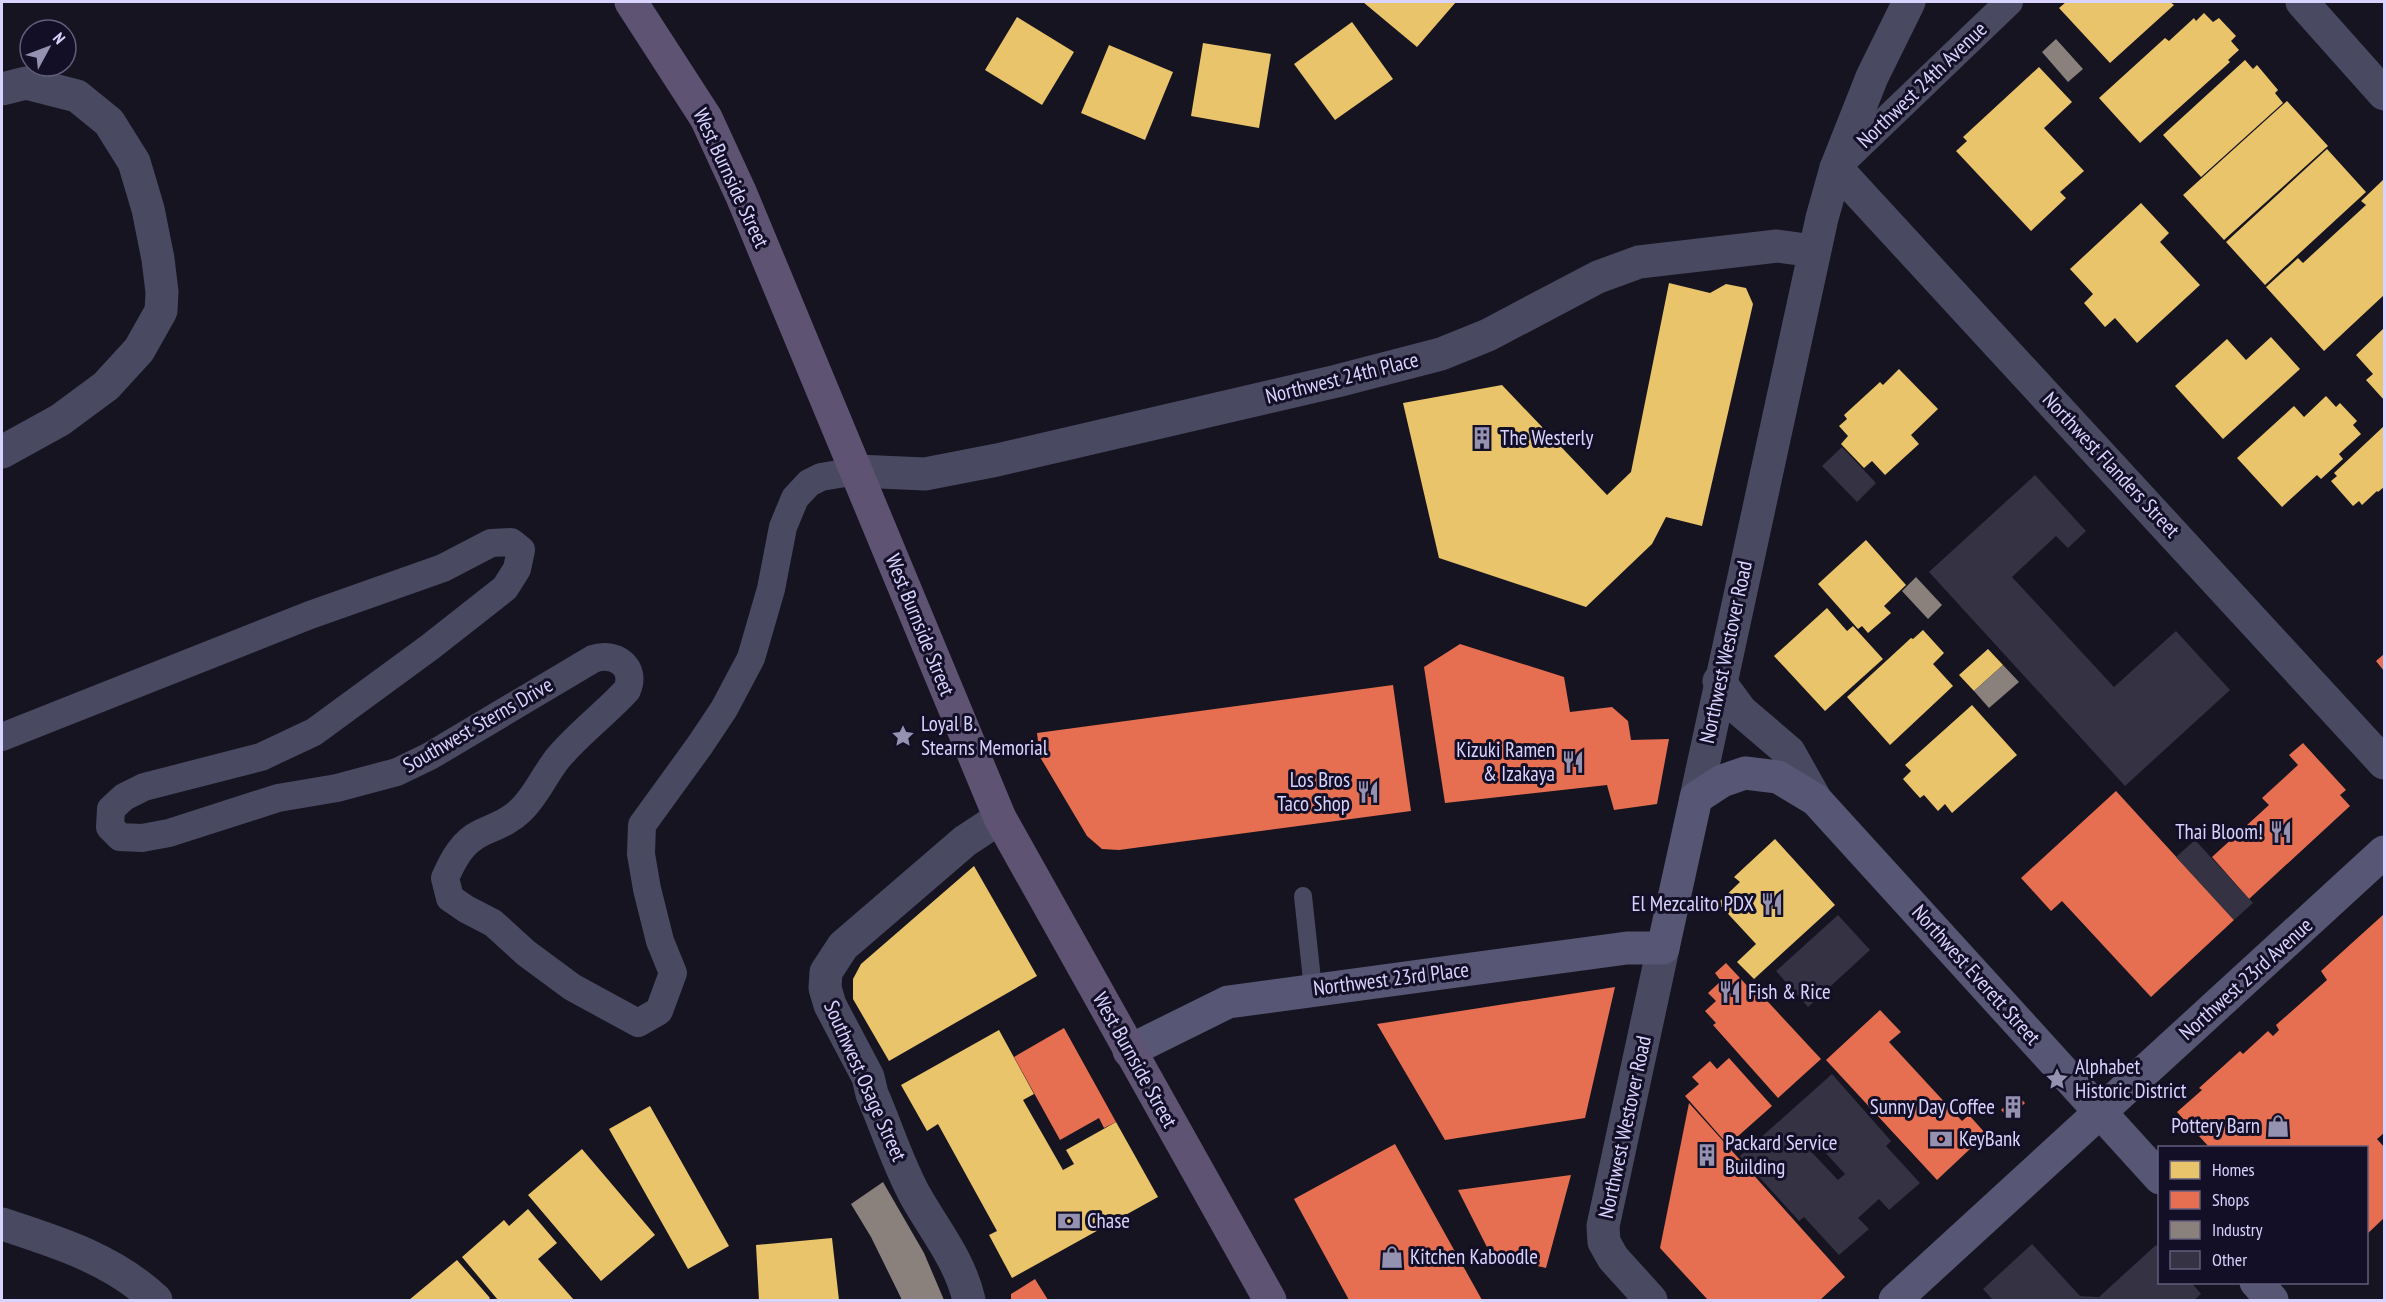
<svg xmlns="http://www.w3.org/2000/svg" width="2386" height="1302" viewBox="0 0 2386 1302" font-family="'PT Sans Narrow',sans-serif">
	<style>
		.homes { fill: #e9c46a }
		.shops { fill: #e76f51 }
		.industry { fill: #8a817c }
		.building { fill: #343243; fill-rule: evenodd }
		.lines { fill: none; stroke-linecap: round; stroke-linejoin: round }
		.service { stroke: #4a4962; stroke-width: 18 }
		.pedestrian { stroke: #4a4962; stroke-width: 28 }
		.minor { stroke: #4a4962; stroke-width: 33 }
		.tertiary { stroke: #4a4962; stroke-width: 33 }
		.secondary { stroke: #575674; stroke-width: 33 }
		.primary { stroke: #5e5373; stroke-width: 33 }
		.labels { text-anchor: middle; stroke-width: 6; stroke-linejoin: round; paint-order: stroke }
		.street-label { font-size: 21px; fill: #d9d4ff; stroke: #130f26 }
		.poi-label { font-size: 21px; fill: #d9d4ff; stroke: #130f26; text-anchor: start }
	</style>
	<rect width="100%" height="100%" fill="#161421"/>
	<path class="homes" d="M 1363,2 L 1456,2 L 1417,47 Z
		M 2066,2 L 2170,2 L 2174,5 L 2110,63 L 2059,8 Z
		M 2204,13 L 2213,22 L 2219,18 L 2236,36 L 2231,41 L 2239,50 L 2228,60 L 2230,62 L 2140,143 L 2099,98 L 2165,38 L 2169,41 L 2194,18 L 2196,21 Z
		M 1017,17 L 1074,52 L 1042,105 L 985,70 Z
		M 1352,22 L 1393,79 L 1335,120 L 1294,64 Z
		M 1203,43 L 1271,54 L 1259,128 L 1191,116 Z
		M 1109,45 L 1173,72 L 1145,140 L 1081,113 Z
		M 2245,60 L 2253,69 L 2257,65 L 2278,90 L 2275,93 L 2283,103 L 2201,177 L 2163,135 Z
		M 2039,67 L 2072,102 L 2044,128 L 2084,171 L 2060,192 L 2066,198 L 2031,231 L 1956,151 L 1967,141 L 1963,137 Z
		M 2287,101 L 2328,146 L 2224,240 L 2183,195 Z
		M 2327,149 L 2366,192 L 2265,285 L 2226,242 Z
		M 2384,179 L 2384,295 L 2324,351 L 2266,287 L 2298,258 L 2303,263 L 2366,205 L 2361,201 Z
		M 2141,203 L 2169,233 L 2160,242 L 2200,285 L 2137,343 L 2115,318 L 2105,327 L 2084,303 L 2093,294 L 2070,269 Z
		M 1669,283 L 1710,293 L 1726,284 L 1746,288 L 1753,304 L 1702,526 L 1666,517 L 1652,544 L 1586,607 L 1439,558 L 1403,403 L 1502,385 L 1607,495 L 1631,472 Z
		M 2384,328 L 2384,400 L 2366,380 L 2373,374 L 2356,355 Z
		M 2271,337 L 2300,369 L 2223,439 L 2175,386 L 2227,339 L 2246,360 Z
		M 1899,369 L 1938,409 L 1911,435 L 1919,444 L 1885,475 L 1872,461 L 1864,468 L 1841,444 L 1848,436 L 1839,426 L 1847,419 L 1844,415 L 1880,382 L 1883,385 Z
		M 2326,396 L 2336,407 L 2340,403 L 2357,421 L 2353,425 L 2361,434 L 2339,454 L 2343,459 L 2321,479 L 2317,475 L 2282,507 L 2237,458 L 2294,406 L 2304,417 Z
		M 2384,426 L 2384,487 L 2378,492 L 2377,491 L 2362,505 L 2359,501 L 2353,506 L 2331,481 L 2337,476 L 2334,473 Z
		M 1866,540 L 1906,585 L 1884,606 L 1891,613 L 1868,633 L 1862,626 L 1858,629 L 1818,584 Z
		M 1827,608 L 1847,631 L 1853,626 L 1883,659 L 1825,711 L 1774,656 Z
		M 1923,630 L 1944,653 L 1933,664 L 1953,686 L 1890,745 L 1847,697 L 1911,638 L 1913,639 Z
		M 1988,649 L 2003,665 L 1974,691 L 1959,675 Z
		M 1972,705 L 2017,755 L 1952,813 L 1945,804 L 1938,811 L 1924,795 L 1920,798 L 1903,779 L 1911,771 L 1905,765 Z
		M 1775,839 L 1835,905 L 1754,979 L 1737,962 L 1756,944 L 1718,903 L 1740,882 L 1734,877 Z
		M 974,866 L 1037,976 L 889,1061 L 853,999 L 853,979 L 861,964 Z
		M 999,1030 L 1034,1094 L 1023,1100 L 1063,1170 L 1074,1164 L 1066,1150 L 1116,1122 L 1158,1197 L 1012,1278 L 989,1235 L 997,1231 L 938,1124 L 927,1131 L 901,1085 Z
		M 650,1106 L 729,1246 L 688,1269 L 609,1129 Z
		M 582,1149 L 655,1235 L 601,1281 L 528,1195 Z
		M 528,1209 L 557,1243 L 538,1259 L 574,1300 L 498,1300 L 462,1257 L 504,1220 L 509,1226 Z
		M 832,1238 L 839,1300 L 759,1300 L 756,1245 Z
		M 457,1260 L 490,1298 L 488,1300 L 409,1300 Z"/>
	<path class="shops" d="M 1460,644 L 1564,677 L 1570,712 L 1612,707 L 1628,721 L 1631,740 L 1669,739 L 1657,804 L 1614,810 L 1607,785 L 1445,803 L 1424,667 Z
		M 2384,654 L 2384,671 L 2376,661 Z
		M 1393,685 L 1411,811 L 1119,850 L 1102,849 L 1087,836 L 1040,757 L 1037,733 Z
		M 2303,743 L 2346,790 L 2340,795 L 2350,806 L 2249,899 L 2212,857 L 2269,805 L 2262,798 L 2298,765 L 2289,755 Z
		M 2116,791 L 2234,920 L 2151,997 L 2062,901 L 2051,911 L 2021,878 Z
		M 2384,914 L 2384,1133 L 2377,1139 L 2384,1147 L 2384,1218 L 2366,1235 L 2366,1148 L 2210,1148 L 2177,1112 L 2202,1090 L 2199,1088 L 2240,1051 L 2243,1054 L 2268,1031 L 2273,1036 L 2279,1030 L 2276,1025 L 2327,980 L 2321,971 Z
		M 1726,963 L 1753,992 L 1756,989 L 1821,1059 L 1778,1098 L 1713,1025 L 1716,1023 L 1705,1011 L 1716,1001 L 1708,993 L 1721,981 L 1715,973 Z
		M 1615,987 L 1585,1118 L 1445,1140 L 1377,1024 Z
		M 1880,1010 L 1901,1032 L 1889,1042 L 1962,1121 L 1969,1115 L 1986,1134 L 1937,1180 L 1826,1060 Z
		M 1064,1028 L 1116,1122 L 1104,1128 L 1099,1118 L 1060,1140 L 1014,1057 Z
		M 1729,1058 L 1772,1106 L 1728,1145 L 1685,1096 L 1699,1084 L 1692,1077 L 1710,1061 L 1717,1069 Z
		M 2017,1095 L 2025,1103 L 2009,1118 L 2001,1110 Z
		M 1689,1103 L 1845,1277 L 1820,1300 L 1708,1300 L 1660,1248 Z
		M 1395,1144 L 1482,1300 L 1349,1300 L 1294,1199 Z
		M 1571,1175 L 1546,1268 L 1491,1255 L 1458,1190 Z
		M 1035,1279 L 1048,1300 L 1011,1300 L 1011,1294 Z"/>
	<path class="industry" d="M 2056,39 L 2083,69 L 2068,82 L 2042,52 Z
		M 1916,577 L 1942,605 L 1928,619 L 1902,591 Z
		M 2003,665 L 2019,682 L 1989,708 L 1974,691 Z
		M 883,1182 L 924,1253 L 944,1300 L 902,1300 L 871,1237 L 851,1204 Z"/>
	<path class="building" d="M 1842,447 L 1876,483 L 1857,502 L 1822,466 Z
		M 2035,475 L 2086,531 L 2068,548 L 2056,536 L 2012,577 L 2114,687 L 2176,631 L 2230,690 L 2125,786 L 1929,572 Z
		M 2195,840 L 2253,903 L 2234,920 L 2176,857 Z
		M 1838,915 L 1870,950 L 1808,1007 L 1776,971 Z
		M 1832,1074 L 1891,1141 L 1886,1146 L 1920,1183 L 1889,1210 L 1879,1199 L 1858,1218 L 1869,1229 L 1839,1255 L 1804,1217 L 1799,1221 L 1740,1156 ZM 1810,1136 L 1845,1174 L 1838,1180 L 1803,1143 Z
		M 2032,1244 L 2080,1296 L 2099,1297 L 2156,1245 L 2160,1249 L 2160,1282 L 2191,1282 L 2201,1294 L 2194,1300 L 1993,1300 L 1983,1289 Z"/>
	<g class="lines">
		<path class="service" d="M 1303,896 L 1313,989"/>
		<path class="pedestrian" d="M 1838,166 L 2009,2
			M 2,737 L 310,615 L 443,568 L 491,543 L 511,542 L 521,550 L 517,569 L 505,588 L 430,647 L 314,732 L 261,757 L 144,787 L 124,797 L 111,809 L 110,827 L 120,837 L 142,838 L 169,833 L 278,798 L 337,788 L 397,772 L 430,756 L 593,659 C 615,651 637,667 627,690 C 605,714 579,733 558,758 C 545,774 536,796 521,810 C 509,822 496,826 481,833 C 462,842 453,860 445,878 L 450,898 L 466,909 L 493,923 L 526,953 L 572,987 L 638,1023 L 659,1011 L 673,973 L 660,941 L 647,889 L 641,854 L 642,825 L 700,745 L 724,709 L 751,658 L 771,589 L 783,527 L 795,498 L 809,483 L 821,477 L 857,471"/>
		<path class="minor" d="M 2302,2 L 2384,94
			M 2,89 L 26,83 L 77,96 L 109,122 L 134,162 L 148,209 L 158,259 L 162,292 L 161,311 L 139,350 L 106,386 L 60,420 L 2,452
			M 1836,168 L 2384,763
			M 969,1300 C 960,1261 936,1232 916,1197 C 898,1165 887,1128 872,1094 L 868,1077 L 830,1005 L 825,988 L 826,972 L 843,946 L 965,841 L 1000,818"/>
		<path class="tertiary" d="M 857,471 L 925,474 L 997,460 L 1337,381 L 1441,354 L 1488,335 L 1598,277 L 1639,262 L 1777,246 L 1814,251
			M 1719,681 L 1741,711 L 1789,752 L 1816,800
			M 1696,798 L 1822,218 L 1836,168 L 1872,77 L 1909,2
			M 2,1224 C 57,1242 113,1259 156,1300
			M 1651,1300 L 1613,1258 L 1604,1242 L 1603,1226 L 1663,948"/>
		<path class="secondary" d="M 1129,1051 L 1228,1002 L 1627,948 L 1663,948 L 1696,798 L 1722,781 L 1745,773 L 1778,777 L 1816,800 L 2160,1178
			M 2256,1282 L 2272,1300
			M 1895,1300 L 2384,852"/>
		<path class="primary" d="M 631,2 L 706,118 L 741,194 L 1000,818 L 1270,1300"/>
	</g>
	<defs>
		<g id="building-bare" transform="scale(1.8)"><path d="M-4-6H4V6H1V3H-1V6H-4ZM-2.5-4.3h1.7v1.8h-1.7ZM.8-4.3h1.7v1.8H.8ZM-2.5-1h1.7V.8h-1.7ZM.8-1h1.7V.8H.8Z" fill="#9591b1" stroke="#130f26" stroke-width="2.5" paint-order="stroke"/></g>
		<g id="sight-bare" transform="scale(1.8)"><path d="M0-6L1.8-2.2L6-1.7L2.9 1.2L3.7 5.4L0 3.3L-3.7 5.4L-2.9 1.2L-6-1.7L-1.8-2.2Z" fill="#9591b1" stroke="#130f26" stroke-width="2.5" paint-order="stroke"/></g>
		<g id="restaurant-bare" transform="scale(1.8)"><path d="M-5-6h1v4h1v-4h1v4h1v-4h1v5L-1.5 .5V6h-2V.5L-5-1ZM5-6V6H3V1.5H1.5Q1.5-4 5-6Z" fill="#9591b1" stroke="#130f26" stroke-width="2.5" paint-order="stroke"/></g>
		<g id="shop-bare" transform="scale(1.8)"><path d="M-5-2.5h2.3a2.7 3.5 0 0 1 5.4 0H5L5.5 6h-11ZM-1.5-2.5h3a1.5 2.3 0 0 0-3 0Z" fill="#9591b1" stroke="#130f26" stroke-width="2.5" paint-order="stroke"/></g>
		<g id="bank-bare" transform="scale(1.8)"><path d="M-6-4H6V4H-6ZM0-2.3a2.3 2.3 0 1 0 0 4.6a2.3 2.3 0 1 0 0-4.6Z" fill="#9591b1" stroke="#130f26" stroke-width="2.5" paint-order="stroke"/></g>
	</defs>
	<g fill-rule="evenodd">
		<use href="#building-bare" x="1482" y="438"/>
		<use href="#sight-bare" x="903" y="736"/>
		<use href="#restaurant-bare" x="1573" y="762"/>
		<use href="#restaurant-bare" x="1368" y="792"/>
		<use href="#restaurant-bare" x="2281" y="832"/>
		<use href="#restaurant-bare" x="1772" y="904"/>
		<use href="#restaurant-bare" x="1730" y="992"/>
		<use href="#sight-bare" x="2057" y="1079"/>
		<use href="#building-bare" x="2013" y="1107"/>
		<use href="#shop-bare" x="2278" y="1126"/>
		<use href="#bank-bare" x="1941" y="1139"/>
		<use href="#building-bare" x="1707" y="1155"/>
		<use href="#bank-bare" x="1069" y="1221"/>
		<use href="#shop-bare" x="1392" y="1257"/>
	</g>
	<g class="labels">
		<g class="street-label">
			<text transform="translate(1922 85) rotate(-44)" y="7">Northwest 24th Avenue</text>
			<text transform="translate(731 178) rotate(65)" y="7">West Burnside Street</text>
			<text transform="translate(1342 378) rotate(-14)" y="7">Northwest 24th Place</text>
			<text transform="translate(2111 465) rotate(47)" y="7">Northwest Flanders Street</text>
			<text transform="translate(920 625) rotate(68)" y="7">West Burnside Street</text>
			<text transform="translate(1726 652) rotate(-78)" y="7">Northwest Westover Road</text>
			<text transform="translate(478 725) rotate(-30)" y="7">Southwest Sterns Drive</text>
			<text transform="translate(1976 975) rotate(48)" y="7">Northwest Everett Street</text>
			<text transform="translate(1391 979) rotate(-7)" y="7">Northwest 23rd Place</text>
			<text transform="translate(2246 979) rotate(-42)" y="7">Northwest 23rd Avenue</text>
			<text transform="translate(1135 1060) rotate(61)" y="7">West Burnside Street</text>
			<text transform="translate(865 1081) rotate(66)" y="7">Southwest Osage Street</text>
			<text transform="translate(1625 1127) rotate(-78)" y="7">Northwest Westover Road</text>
		</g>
		<g class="poi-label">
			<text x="1500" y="445">The Westerly</text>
			<text x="921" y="731">Loyal B.<tspan x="921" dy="24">Stearns Memorial</tspan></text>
			<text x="1555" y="757" text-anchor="end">Kizuki Ramen<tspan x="1555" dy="24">&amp; Izakaya</tspan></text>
			<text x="1350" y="787" text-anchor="end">Los Bros<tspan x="1350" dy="24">Taco Shop</tspan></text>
			<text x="2263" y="839" text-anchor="end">Thai Bloom!</text>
			<text x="1754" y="911" text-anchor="end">El Mezcalito PDX</text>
			<text x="1748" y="999">Fish &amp; Rice</text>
			<text x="2075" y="1074">Alphabet<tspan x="2075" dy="24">Historic District</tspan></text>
			<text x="1995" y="1114" text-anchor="end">Sunny Day Coffee</text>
			<text x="2260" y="1133" text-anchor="end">Pottery Barn</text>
			<text x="1959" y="1146">KeyBank</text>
			<text x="1725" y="1150">Packard Service<tspan x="1725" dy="24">Building</tspan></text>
			<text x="1087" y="1228">Chase</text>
			<text x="1410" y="1264">Kitchen Kaboodle</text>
		</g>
	</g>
	<rect width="2386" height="1302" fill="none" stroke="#d9d4ff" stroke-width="6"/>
	<rect x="2158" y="1146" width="210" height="138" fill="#130f26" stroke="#625e7d" stroke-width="1.5"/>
	<rect x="2170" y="1161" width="30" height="18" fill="#e9c46a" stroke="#625e7d" stroke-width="1.5"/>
	<text x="2212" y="1176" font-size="18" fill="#d9d4ff">Homes</text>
	<rect x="2170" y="1191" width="30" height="18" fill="#e76f51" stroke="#625e7d" stroke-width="1.5"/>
	<text x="2212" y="1206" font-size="18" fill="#d9d4ff">Shops</text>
	<rect x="2170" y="1221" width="30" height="18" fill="#8a817c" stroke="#625e7d" stroke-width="1.5"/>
	<text x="2212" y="1236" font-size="18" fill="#d9d4ff">Industry</text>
	<rect x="2170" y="1251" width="30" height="18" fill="#343243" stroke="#625e7d" stroke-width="1.5"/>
	<text x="2212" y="1266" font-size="18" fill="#d9d4ff">Other</text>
	<g transform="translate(48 48) rotate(49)"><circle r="28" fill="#130f26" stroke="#625e7d" stroke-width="1.5"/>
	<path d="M0-4.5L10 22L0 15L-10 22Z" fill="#9591b1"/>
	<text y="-9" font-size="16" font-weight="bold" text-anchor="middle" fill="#d9d4ff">N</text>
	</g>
</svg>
